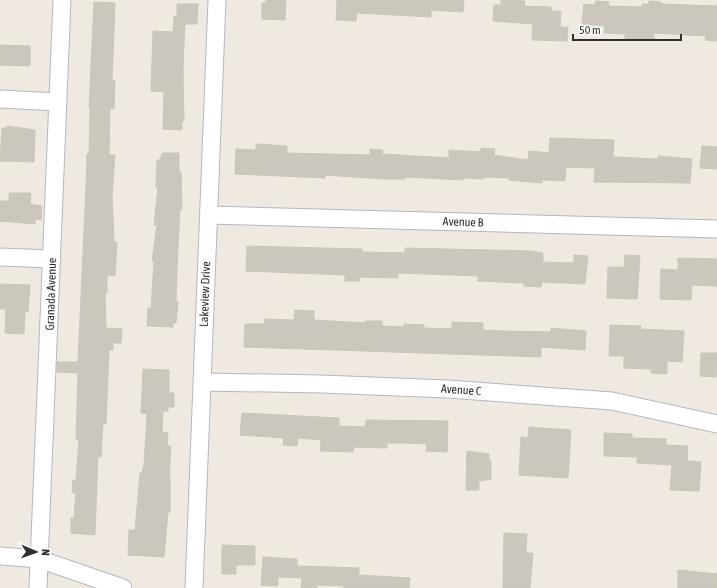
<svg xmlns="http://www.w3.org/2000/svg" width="717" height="588" viewBox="0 0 717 588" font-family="'Asap Condensed',sans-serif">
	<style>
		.building { fill: #cbc7bf; stroke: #cbc5ba }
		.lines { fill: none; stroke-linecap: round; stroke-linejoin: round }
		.minor-casing { stroke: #b4b7c1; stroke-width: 19 }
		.minor { stroke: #fff; stroke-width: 17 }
		.labels { text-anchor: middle; stroke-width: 3; stroke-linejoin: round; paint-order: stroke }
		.street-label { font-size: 12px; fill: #2e2e2e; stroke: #fff }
	</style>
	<rect width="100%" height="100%" fill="#efe9e1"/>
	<path class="building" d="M 266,0 L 286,0 L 285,20 L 262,19 L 262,3 L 266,3 Z
		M 337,0 L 464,0 L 463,12 L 431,10 L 431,17 L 357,13 L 356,21 L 336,20 Z
		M 501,0 L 525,1 L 524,6 L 551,7 L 551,11 L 561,11 L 560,27 L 568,27 L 567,41 L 532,40 L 533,24 L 493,21 L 494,5 L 501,5 Z
		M 596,1 L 609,2 L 608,6 L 642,7 L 642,4 L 649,4 L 649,1 L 661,2 L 661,4 L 717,6 L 717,41 L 705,40 L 706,36 L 654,33 L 654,39 L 625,40 L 625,34 L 604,33 L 605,26 L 582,24 L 584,4 L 595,5 Z
		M 94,2 L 115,3 L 112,81 L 115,81 L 114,109 L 110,108 L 109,155 L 115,155 L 112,195 L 114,242 L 117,242 L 115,276 L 107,275 L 107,293 L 105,292 L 106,328 L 122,329 L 121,343 L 113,343 L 113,350 L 109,350 L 106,424 L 103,424 L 101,457 L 98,456 L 95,535 L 71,533 L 71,518 L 74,518 L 76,493 L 72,492 L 73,480 L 76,480 L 79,439 L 76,439 L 78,373 L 57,372 L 57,362 L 78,362 L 86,187 L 87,154 L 89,154 L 90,107 L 89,107 Z
		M 177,4 L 198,4 L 197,24 L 185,24 L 183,65 L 184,121 L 182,121 L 182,130 L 163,129 L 164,92 L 151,91 L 153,31 L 173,32 L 174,16 L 177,16 Z
		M 0,45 L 30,46 L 30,66 L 0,65 Z
		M 7,126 L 35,130 L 34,162 L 0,161 L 2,128 L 7,128 Z
		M 550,138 L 614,140 L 613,157 L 658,159 L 658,156 L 692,159 L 690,183 L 594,182 L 595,168 L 566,167 L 565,181 L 542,180 L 542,183 L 509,180 L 509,178 L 484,177 L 484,179 L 463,178 L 463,180 L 405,177 L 405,179 L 384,179 L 325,175 L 325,178 L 235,174 L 236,149 L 256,150 L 256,144 L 287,146 L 287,153 L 370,155 L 370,149 L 383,150 L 382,154 L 449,158 L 449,150 L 481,152 L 481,148 L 495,149 L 494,155 L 528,160 L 529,151 L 549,153 Z
		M 702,146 L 717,147 L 717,169 L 700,168 Z
		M 162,153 L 179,153 L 179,172 L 181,172 L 182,209 L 180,209 L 177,268 L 176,302 L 178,302 L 176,323 L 173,323 L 173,327 L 147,326 L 148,308 L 151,309 L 154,261 L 152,261 L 157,225 L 154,225 L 158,187 L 156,187 L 157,160 L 160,160 Z
		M 9,193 L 31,193 L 30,204 L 42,206 L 41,220 L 35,219 L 35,224 L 0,221 L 0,201 L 9,201 Z
		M 247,246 L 362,249 L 362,252 L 405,253 L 405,248 L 531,251 L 543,253 L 543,262 L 574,263 L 574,255 L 588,256 L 585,284 L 542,282 L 541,287 L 524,286 L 524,283 L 478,281 L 478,276 L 398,273 L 398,278 L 359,277 L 359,281 L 345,281 L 345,275 L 246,271 Z
		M 625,255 L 640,256 L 637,299 L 607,298 L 608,267 L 624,267 Z
		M 678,258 L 717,259 L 717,286 L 692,285 L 691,300 L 660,299 L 661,269 L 678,270 Z
		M 0,284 L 30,285 L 28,312 L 25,311 L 24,334 L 5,333 L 6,309 L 0,309 Z
		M 295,310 L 314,311 L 314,320 L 365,323 L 365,321 L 382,321 L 382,326 L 404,327 L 404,324 L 424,325 L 424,328 L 452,329 L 452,322 L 483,323 L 483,330 L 504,331 L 551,332 L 551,328 L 586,331 L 585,350 L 541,347 L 541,357 L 244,347 L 245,324 L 264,324 L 265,319 L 294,320 Z
		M 610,325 L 641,326 L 640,329 L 684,331 L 682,362 L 667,361 L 667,374 L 651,373 L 651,369 L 624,368 L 624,356 L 609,356 Z
		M 701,353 L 717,353 L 716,377 L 700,376 Z
		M 143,369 L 169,370 L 169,393 L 174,393 L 174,407 L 168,407 L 168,411 L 163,411 L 162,432 L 168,433 L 167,446 L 171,446 L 169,478 L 170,478 L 170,512 L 168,512 L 164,557 L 128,555 L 129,530 L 135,530 L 140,473 L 142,473 L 144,465 L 147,414 L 141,413 Z
		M 242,413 L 339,418 L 339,426 L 365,427 L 366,420 L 448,421 L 447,452 L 426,451 L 427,444 L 404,443 L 387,443 L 387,448 L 354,447 L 353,452 L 320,451 L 321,440 L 298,438 L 297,446 L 283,445 L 284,438 L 240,435 Z
		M 529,427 L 571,430 L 568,478 L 519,475 L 521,437 L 528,438 Z
		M 604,433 L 632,434 L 632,438 L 666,439 L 666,445 L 688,446 L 687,461 L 701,462 L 699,491 L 670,490 L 672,465 L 637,463 L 637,457 L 604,456 Z
		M 467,451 L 489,454 L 489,461 L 491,461 L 491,479 L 479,481 L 479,490 L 466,490 Z
		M 504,533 L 527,534 L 526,553 L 533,553 L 530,588 L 503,588 Z
		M 222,545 L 255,546 L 255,565 L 236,565 L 236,574 L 222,574 Z
		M 263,557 L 297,559 L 297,566 L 359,568 L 359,575 L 410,578 L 409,588 L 344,588 L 344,586 L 317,585 L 317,588 L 301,588 L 302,578 L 278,577 L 278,586 L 261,585 Z
		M 678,570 L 717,574 L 717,588 L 678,588 Z"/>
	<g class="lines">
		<g class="minor-casing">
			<path id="minor" d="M 0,99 L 58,102
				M 209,215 L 717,229
				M 0,257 L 52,259
				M 202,382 L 322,384 L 447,389 L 612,401 L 717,424
				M 0,556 L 39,559 L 123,588
				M 38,588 L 62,0
				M 194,588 L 217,0"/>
		</g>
		<use href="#minor" class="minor"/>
	</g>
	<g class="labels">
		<g class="street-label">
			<text transform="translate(463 222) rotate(2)" y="4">Avenue B</text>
			<text transform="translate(51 294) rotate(-88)" y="4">Granada Avenue</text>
			<text transform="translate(205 294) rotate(-88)" y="4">Lakeview Drive</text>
			<text transform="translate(461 390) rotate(4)" y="4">Avenue C</text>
		</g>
	</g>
	<g transform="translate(36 552) rotate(92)" stroke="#ffffff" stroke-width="3" paint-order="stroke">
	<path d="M0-3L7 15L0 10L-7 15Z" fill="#2e2e2e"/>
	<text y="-6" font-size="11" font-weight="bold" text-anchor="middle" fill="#2e2e2e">N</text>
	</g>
	<path d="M573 34v6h108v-6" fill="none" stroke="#2e2e2e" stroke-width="2"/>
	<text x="579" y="34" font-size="12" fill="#2e2e2e" stroke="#ffffff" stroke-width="3" paint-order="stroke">50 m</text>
</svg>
